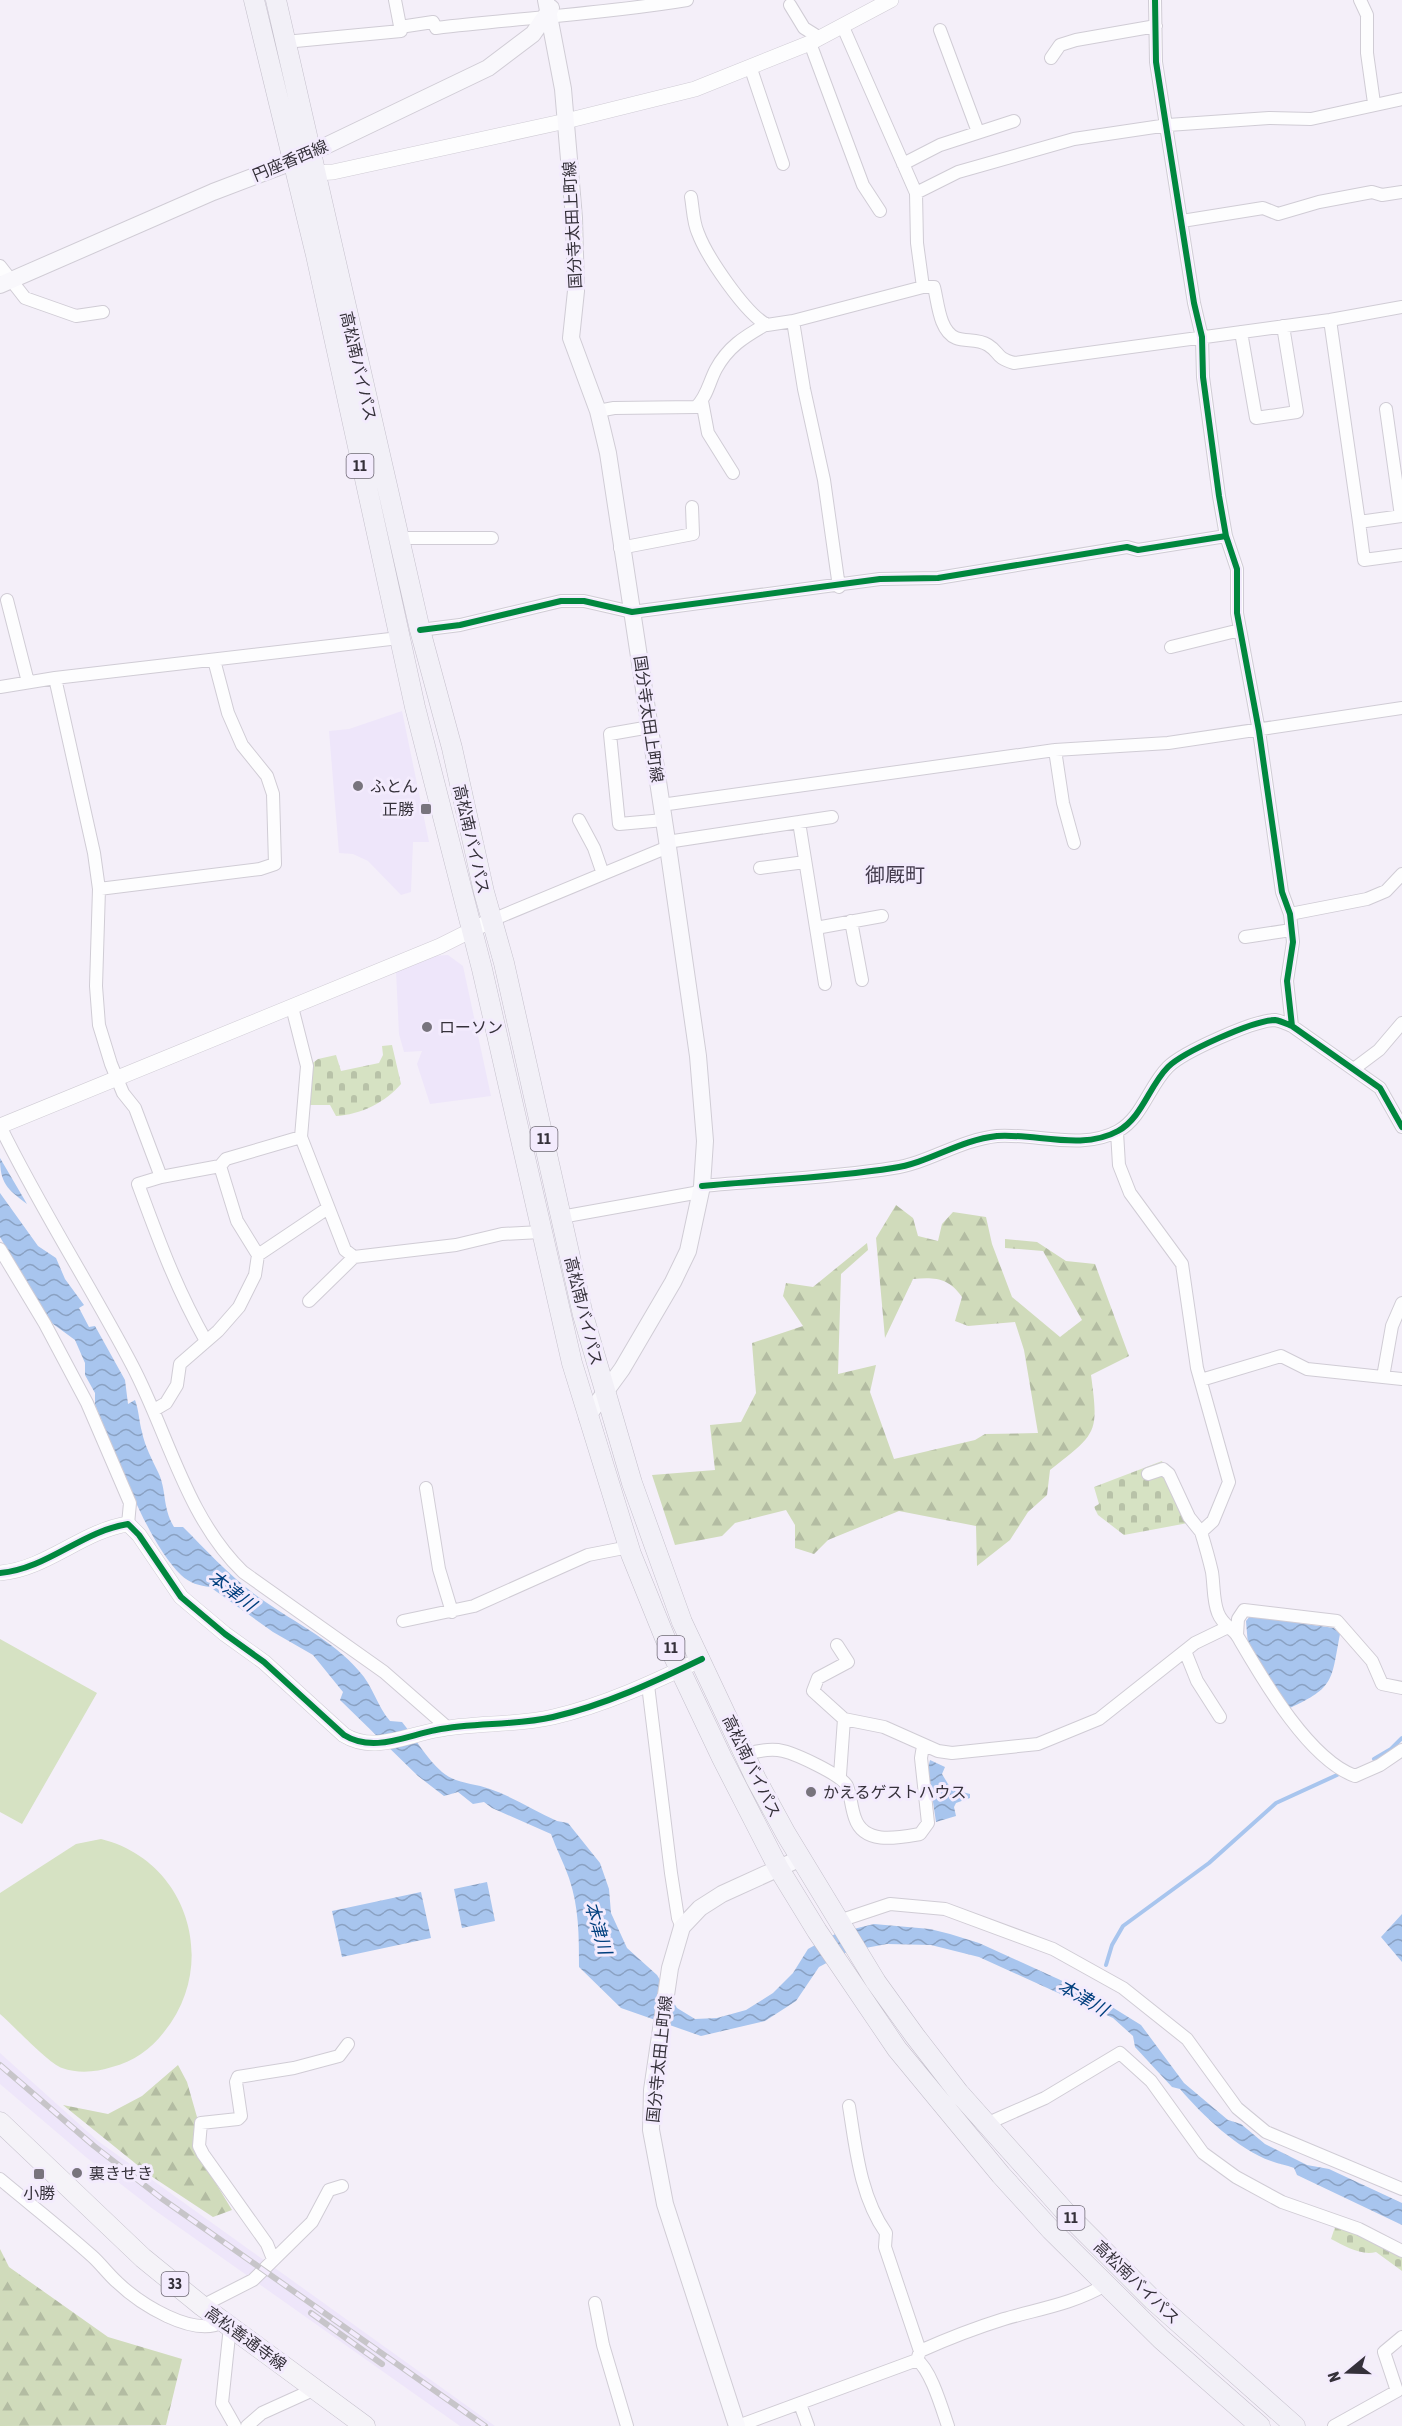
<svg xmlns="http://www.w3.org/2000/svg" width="1402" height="2426" viewBox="0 0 1402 2426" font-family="'Asap Condensed','Noto Sans JP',sans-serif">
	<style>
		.built { fill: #eee6fa }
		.green { fill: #d6e2c3 }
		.forest { fill: url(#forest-firs) }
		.cemetery { fill: url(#cemetery-stones) }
		.water { fill: url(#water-waves) }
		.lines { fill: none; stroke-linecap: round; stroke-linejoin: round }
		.stream { stroke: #a8c5ee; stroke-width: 4 }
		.minor-casing { stroke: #d0ccd5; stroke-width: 14 }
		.tertiary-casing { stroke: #d0ccd5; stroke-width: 16 }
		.secondary-casing { stroke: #d0ccd5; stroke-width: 18 }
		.primary-casing { stroke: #c5c0cc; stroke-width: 21 }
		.trunk-casing { stroke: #c5c0cc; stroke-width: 21 }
		.minor { stroke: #fdfdfe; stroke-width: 12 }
		.tertiary { stroke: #fdfdfe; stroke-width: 15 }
		.secondary { stroke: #f9f8fc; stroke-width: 16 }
		.primary { stroke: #f5f3f8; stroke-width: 20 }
		.trunk { stroke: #f2f0f7; stroke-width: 20 }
		.rail-casing { stroke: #c7c5c9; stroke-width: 6 }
		.rail { stroke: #f3ebfd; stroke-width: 4; stroke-dasharray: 11; stroke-linecap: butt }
		.cycleway-casing { stroke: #f3ebfd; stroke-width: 10 }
		.cycleway { stroke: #00873e; stroke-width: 6 }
		.poi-dot { fill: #78747d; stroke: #f3ebfd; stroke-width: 2 }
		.labels { text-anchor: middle; stroke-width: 6; stroke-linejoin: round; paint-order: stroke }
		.shield { fill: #f3ebfd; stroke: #6e6974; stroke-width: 1.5 }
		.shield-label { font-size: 15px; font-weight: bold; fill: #35313a }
		.street-label { font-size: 16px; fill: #35313a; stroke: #f3ebfd }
		.poi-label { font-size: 16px; fill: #35313a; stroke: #f3ebfd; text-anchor: start }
		.water-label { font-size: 18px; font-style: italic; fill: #003f7e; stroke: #f3ebfd }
		.quarter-label { font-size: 20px; fill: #453d4f; stroke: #f3ebfd }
	</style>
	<defs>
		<pattern id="forest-firs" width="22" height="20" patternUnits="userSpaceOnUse" patternTransform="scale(1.5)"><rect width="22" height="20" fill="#d0dbbb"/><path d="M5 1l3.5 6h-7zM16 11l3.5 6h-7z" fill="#b3bca2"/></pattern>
		<pattern id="cemetery-stones" width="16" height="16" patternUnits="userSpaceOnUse" patternTransform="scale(1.5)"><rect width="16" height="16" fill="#d6e2c3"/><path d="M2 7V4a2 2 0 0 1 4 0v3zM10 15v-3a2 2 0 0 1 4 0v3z" fill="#b8c2a8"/></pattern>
		<pattern id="water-waves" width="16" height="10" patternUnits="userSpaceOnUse" patternTransform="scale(1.5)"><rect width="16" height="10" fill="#a8c5ee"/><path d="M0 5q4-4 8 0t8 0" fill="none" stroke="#8aa1c2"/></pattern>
	</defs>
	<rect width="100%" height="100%" fill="#f4eff9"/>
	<path class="built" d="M 402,711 L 429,842 L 413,842 L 411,892 L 401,895 L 368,861 L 353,854 L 339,853 L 329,731 L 349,729 Z
		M 448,955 L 463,966 L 491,1096 L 430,1104 L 417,1064 L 422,1051 L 404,1052 L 399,1034 L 396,971 L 431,956 Z
		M 0,2053 L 98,2141 L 495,2426 L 460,2426 L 153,2209 L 87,2158 L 0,2084 Z"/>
	<path class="green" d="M 0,1639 L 97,1693 L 22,1824 L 0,1812 Z
		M 101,1839 C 187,1860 220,1963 164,2032 C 151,2049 133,2062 112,2067 C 96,2072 79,2074 62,2068 C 48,2063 14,2026 0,2014 L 0,1893 L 76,1844 Z"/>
	<path class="forest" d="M 896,1205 L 913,1218 L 918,1236 L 938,1241 L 942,1224 L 953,1212 L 986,1217 L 992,1244 L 1012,1297 L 1060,1337 L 1082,1320 L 1043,1251 L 1005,1248 L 1005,1239 L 1037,1242 L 1066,1261 L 1095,1264 L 1129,1356 L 1091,1375 C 1099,1434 1097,1433 1050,1470 L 1047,1495 L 1028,1512 L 1010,1540 L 977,1566 L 976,1526 L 899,1511 L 828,1540 L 814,1554 L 795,1548 L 795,1525 L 786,1510 L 735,1523 L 722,1536 L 675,1545 L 652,1475 L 715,1470 L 710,1425 L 741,1422 L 756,1393 L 752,1343 L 803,1326 L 783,1296 L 786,1283 L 813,1287 L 867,1243 L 868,1250 L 841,1274 L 838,1374 L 876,1365 L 870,1392 L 894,1459 L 975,1440 L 985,1434 L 1038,1433 L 1024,1350 L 1015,1322 L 968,1326 L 955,1321 L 962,1297 C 949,1278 935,1277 913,1279 L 885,1338 L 876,1238 Z
		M 178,2065 L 187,2082 L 197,2117 L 197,2152 L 232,2210 L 213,2217 L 151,2176 L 63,2105 L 108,2114 L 142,2096 Z
		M 0,2249 L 9,2267 L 108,2337 L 182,2359 L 166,2425 L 0,2426 Z"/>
	<path class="cemetery" d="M 392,1045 L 401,1084 C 386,1102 360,1115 336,1116 L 330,1105 L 309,1105 L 310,1065 L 318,1059 L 336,1055 L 341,1071 L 379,1063 L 383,1055 L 382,1046 Z
		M 1162,1461 L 1188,1523 L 1124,1535 L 1098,1515 L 1094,1507 L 1099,1504 L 1094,1487 Z
		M 1336,2224 L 1402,2253 L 1402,2271 L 1376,2252 C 1361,2256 1345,2246 1331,2239 Z"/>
	<path class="water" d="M 0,1158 L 27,1204 C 7,1189 0,1183 0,1158 Z
		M 0,1193 L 38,1246 L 56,1258 L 65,1279 L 84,1305 L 79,1308 L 89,1327 L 95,1326 L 125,1380 L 128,1404 L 135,1400 C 139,1411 139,1421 142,1432 C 145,1447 152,1459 158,1472 C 167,1490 162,1507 174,1527 L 183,1527 C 205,1549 228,1574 253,1593 C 287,1619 331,1638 359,1671 C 373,1686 377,1706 390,1721 L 402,1722 C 416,1739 426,1758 442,1772 C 456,1784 474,1783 490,1789 C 513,1797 535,1811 557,1821 L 568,1823 L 600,1863 L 609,1889 L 611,1913 L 627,1948 L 657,1975 L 677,2008 L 695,2019 L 717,2018 L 746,2010 L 773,1993 L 793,1973 L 808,1949 L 837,1933 L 874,1924 L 930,1929 L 950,1934 L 979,1943 L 1091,1994 L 1141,2025 L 1184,2083 L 1228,2120 L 1241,2124 L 1265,2144 L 1307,2165 L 1329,2169 L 1402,2203 L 1402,2225 L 1297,2175 L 1294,2168 C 1286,2165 1279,2164 1271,2161 C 1239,2150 1202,2115 1180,2089 L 1172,2087 L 1135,2047 L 1133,2036 L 1113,2018 L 979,1957 L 931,1945 L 887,1944 L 849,1951 L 819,1967 L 796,2001 L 765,2021 L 701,2036 L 621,2008 L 579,1967 C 579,1936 579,1907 569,1878 C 564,1863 556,1849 551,1834 L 492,1808 L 484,1802 L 473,1804 L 458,1792 L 444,1796 L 418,1776 L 340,1700 L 343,1692 L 313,1655 L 273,1632 L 210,1587 C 200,1586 189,1583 181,1575 C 145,1540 116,1452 95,1405 L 95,1393 L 85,1375 L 85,1363 L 75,1340 L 49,1321 L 0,1237 Z
		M 1250,1616 L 1334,1628 L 1340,1634 C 1331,1681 1335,1687 1290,1708 L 1248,1645 L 1246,1621 Z
		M 930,1760 L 945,1767 L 942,1774 L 951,1789 L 970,1794 L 970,1798 L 956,1803 L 954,1807 L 956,1816 L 936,1822 L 928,1768 Z
		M 487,1882 L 495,1921 L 462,1928 L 454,1889 Z
		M 421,1892 L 431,1938 L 342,1957 L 332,1911 Z
		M 1402,1914 L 1402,1962 L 1381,1937 Z"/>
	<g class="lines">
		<path class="stream" d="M 1374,1759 L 1391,1749 L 1402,1738
			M 1106,1965 L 1112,1945 L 1123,1926 L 1209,1863 L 1276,1803 L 1337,1775"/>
		<g class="minor-casing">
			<path id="minor" d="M 1155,0 L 1156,62 L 1194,303 L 1202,337 L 1203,377 L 1219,496 L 1226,536 L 1237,569 L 1237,613 L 1259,731 L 1282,892 L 1290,914 L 1293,942 L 1287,981 L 1292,1026
				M 1360,0 L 1367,15 L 1367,53 L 1374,103
				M 790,5 L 804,28 L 820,38
				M 400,27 L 433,22 L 436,28 C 519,18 603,14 687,0
				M 843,27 L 916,193 L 917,243 L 923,287
				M 940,30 L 978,132
				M 285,42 L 401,31 L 395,0
				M 810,43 L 863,185 L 880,211
				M 1051,58 L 1060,45 L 1076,40 L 1156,26
				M 751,69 L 783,164
				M 903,164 L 940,145 L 1014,121
				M 916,193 L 958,172 L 1074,139 L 1168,125 L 1269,118 L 1311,119 L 1402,99
				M 691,197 C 693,208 693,222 698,233 C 707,257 745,313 767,325 L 793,321 L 923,287 L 934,287 C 938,302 939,331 956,338 C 966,342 977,338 988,345 C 1001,353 994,357 1014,363 L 1330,320 L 1402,307
				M 1182,221 L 1263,208 L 1278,214 L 1319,202 L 1372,192 L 1382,195 L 1402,192
				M 0,266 L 25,298 L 76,316 L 103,312
				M 1330,320 L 1359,522 L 1402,516
				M 793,321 L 804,389 L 824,480 L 839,587
				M 1241,332 L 1256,418 L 1297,412 L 1283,326
				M 702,401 L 708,433 L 733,473
				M 1386,409 L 1401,516
				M 598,411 L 614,408 L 696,407 C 707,397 709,382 716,369 C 728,347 744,337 765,325
				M 1359,522 L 1364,560 L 1402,555
				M 399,538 L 492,538
				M 620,548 L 693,534 L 692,507
				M 7,600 L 28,682
				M 420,630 L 460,625 L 561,601 L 584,601 L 632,612 L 880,579 L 938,578 L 1127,547 L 1138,550 L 1226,536
				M 1171,647 L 1240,630
				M 55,678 L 94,853 L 99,889 L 96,986 L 99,1025 L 111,1064 L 123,1093 L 135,1108 L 161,1177 L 220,1166 L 226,1159 L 301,1137
				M 0,687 L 55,678 L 399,638
				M 650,727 L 610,734 L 619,824 L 664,820
				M 1055,750 L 1063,803 L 1074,843
				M 661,805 L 1055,750 L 1168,743 L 1402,708
				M 579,820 L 594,848 L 603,874
				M 799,822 L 825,984
				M 667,842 L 832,817
				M 760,868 L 805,862
				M 99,889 L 260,869 L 275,864 L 273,794 L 267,776 L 242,745 L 228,713 L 214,660
				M 1290,914 L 1367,899 L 1386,891 L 1402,874
				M 492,920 L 668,847
				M 851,921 L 862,980
				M 816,928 L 882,916
				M 1245,937 L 1291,930
				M 292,1007 L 307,1066 L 301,1137 L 345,1250 L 354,1257 L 456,1245 L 502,1234 L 541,1232
				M 1355,1068 L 1379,1050 L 1402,1023
				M 0,1126 C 40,1208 90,1285 132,1365 C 168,1433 186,1517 243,1572 L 384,1672 L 448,1728
				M 1117,1132 L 1119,1165 L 1130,1193 L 1182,1264 L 1197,1368 L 1229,1482 L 1213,1521 L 1201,1532 C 1205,1545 1209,1559 1212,1572 C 1214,1585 1213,1601 1218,1613 C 1223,1626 1233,1628 1238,1637 C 1262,1678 1308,1759 1355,1776 L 1380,1765 L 1402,1750
				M 220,1166 L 237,1221 L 258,1255
				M 161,1177 L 138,1184 C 159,1241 176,1288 206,1341
				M 702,1186 C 765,1180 830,1178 893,1168 C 929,1163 959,1140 997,1136 C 1035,1133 1082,1151 1118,1131 C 1142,1118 1149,1086 1168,1067 C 1183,1052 1254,1020 1275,1020 C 1281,1021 1287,1024 1292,1026 L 1380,1088 L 1402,1127
				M 561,1217 L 700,1192
				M 0,1249 L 45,1324 L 87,1403 L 130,1503 L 128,1524
				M 309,1301 L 354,1257
				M 1383,1377 L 1392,1326 L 1402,1303
				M 1201,1380 L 1281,1356 L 1307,1369 L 1402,1379
				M 154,1410 L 166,1403 L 177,1385 L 180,1364 L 218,1331 L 239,1307 L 255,1275 L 258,1255 L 328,1208
				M 1148,1474 L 1163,1469 L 1169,1474 L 1189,1517 L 1201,1532
				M 426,1488 L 439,1569 L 452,1612
				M 403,1621 L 474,1606 L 588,1555 L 629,1547
				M 1237,1635 L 1238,1619 L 1244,1610 L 1337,1621 L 1372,1661 L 1382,1684 L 1402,1688
				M 837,1645 L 848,1662 L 818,1678 L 813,1691 L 844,1719 L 884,1727 L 938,1751 L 952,1753 L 1038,1744 L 1099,1719 L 1195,1643 L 1226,1628
				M 1185,1651 L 1197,1681 L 1220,1717
				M 648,1685 L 671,1873 L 678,1918 L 682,1927
				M 746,1754 C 757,1751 771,1748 783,1751 C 796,1754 842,1775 847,1786 C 851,1796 851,1807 855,1818 C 864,1845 897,1838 920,1834 L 928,1823 L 921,1758 L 923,1746
				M 840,1775 L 844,1719
				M 839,1921 L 890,1904 L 945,1909 L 1053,1949 L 1123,1988 L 1187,2039 L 1237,2108 L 1266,2132 L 1402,2189
				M 849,2106 C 856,2149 860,2196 886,2233 L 885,2247 L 920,2351
				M 986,2124 L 1045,2098 L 1120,2053 L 1151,2081 L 1203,2153 L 1236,2177 L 1282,2202 L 1359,2229 L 1402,2251
				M 0,2179 C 31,2205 62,2229 92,2256 C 101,2264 108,2274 117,2282 C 140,2304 193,2338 223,2322
				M 273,2259 L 267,2244 L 203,2154 L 199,2146 L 201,2123 L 238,2119 L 241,2116 L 236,2082 L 238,2077 L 294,2068 L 339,2056 L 348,2044
				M 595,2303 L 603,2345 L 627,2426
				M 202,2306 L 253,2280 L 312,2222 L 329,2190 L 342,2186
				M 233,2328 L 229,2336 L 222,2403 L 235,2426
				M 917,2360 C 931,2370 942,2409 948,2426
				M 800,2404 L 808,2426
				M 247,2426 L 262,2413 L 315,2389
				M 738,2426 L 917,2360 L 920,2351 C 947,2339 975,2328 1004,2319 C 1038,2309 1073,2304 1105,2285
				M 1334,2426 L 1397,2391 L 1384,2352 L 1402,2337"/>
		</g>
		<g class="tertiary-casing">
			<path id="tertiary" d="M 308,170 L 315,173 L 333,172 L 566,121 L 695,89 L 810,43 L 891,0
				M 0,1126 L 440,946 L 492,920
				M 0,1573 C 47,1569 82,1531 128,1524 L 139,1535 L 181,1597 L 225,1634 L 264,1662 L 344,1735 C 373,1753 405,1736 436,1730 C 474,1722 515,1726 553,1717 C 605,1705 654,1682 702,1659"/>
		</g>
		<g class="secondary-casing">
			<path id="secondary" d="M 546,0 L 563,89 L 574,218 L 576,291 L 571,338 L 598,411 L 608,453 L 668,847 L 698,1056 L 705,1141 L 702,1186 L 688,1251 L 673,1282 L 622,1369 L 587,1417
				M 0,285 L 213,192 L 292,162 L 488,68 L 533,34 L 551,8
				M 737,2426 L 665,2204 L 651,2130 L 652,2090 L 670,1968 L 682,1927 L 700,1908 L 722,1894 L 801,1858"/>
		</g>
		<g class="primary-casing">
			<path id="primary" d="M 0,2122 L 143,2258 L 202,2306 L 365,2426"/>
		</g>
		<g class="trunk-casing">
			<path id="trunk" d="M 254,0 L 316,255 L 415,707 L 482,969 L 572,1363 L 631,1554 L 665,1638 L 722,1758 L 779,1869 L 817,1931 L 897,2049 L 1001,2175 L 1051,2230 L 1161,2339 L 1260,2426
				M 276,0 L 420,630 L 452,748 L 484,892 L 504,963 L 583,1315 L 632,1483 L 682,1622 L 756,1779 L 786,1834 L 876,1982 L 915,2036 L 959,2093 L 1068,2215 L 1153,2300 L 1295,2426"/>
		</g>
		<use href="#minor" class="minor"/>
		<use href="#tertiary" class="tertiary"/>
		<use href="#secondary" class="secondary"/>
		<use href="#primary" class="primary"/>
		<use href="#trunk" class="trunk"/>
		<g class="rail-casing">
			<path id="rail" d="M 0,2065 L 94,2146 L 161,2198 L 485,2426
				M 311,2313 L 382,2364"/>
		</g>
		<use href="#rail" class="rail"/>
		<g class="cycleway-casing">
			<path id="cycleway" d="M 1155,0 L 1156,62 L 1194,303 L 1202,337 L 1203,377 L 1219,496 L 1226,536 L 1237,569 L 1237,613 L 1259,731 L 1282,892 L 1290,914 L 1293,942 L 1287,981 L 1292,1026
				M 420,630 L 460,625 L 561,601 L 584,601 L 632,612 L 880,579 L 938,578 L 1127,547 L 1138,550 L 1226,536
				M 702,1186 C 765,1180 830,1178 893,1168 C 929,1163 959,1140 997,1136 C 1035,1133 1082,1151 1118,1131 C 1142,1118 1149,1086 1168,1067 C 1183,1052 1254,1020 1275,1020 C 1281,1021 1287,1024 1292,1026 L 1380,1088 L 1402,1127
				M 0,1573 C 47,1569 82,1531 128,1524 L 139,1535 L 181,1597 L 225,1634 L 264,1662 L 344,1735 C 373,1753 405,1736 436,1730 C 474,1722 515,1726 553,1717 C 605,1705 654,1682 702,1659"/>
		</g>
		<use href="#cycleway" class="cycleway"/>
	</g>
	<g class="poi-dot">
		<circle cx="358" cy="786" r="6"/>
		<rect x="420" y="803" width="12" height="12" rx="3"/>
		<circle cx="427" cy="1027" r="6"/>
		<circle cx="811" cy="1792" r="6"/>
		<circle cx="77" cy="2173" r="6"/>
		<rect x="33" y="2168" width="12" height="12" rx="3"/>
	</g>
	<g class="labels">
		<g class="shield">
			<rect x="346.5" y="454" width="27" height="24" rx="4.5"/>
			<rect x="530.5" y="1127" width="27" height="24" rx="4.5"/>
			<rect x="657.5" y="1636" width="27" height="24" rx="4.5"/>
			<rect x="1057.5" y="2206" width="27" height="24" rx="4.5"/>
			<rect x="161.5" y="2272" width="27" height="24" rx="4.5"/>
		</g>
		<g class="shield-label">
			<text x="360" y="471">11</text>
			<text x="544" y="1144">11</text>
			<text x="671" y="1653">11</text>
			<text x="1071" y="2223">11</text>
			<text x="175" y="2289">33</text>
		</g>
		<g class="street-label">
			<text transform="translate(290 160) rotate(-23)" y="6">円座香西線</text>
			<text transform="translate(572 225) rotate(-93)" y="6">国分寺太田上町線</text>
			<text transform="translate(359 366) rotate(77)" y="6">高松南バイパス</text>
			<text transform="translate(649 719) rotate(82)" y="6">国分寺太田上町線</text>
			<text transform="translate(472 839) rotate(77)" y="6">高松南バイパス</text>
			<text transform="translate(584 1311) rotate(76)" y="6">高松南バイパス</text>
			<text transform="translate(752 1766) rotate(64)" y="6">高松南バイパス</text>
			<text transform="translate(659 2059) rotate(-84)" y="6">国分寺太田上町線</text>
			<text transform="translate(1137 2282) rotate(44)" y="6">高松南バイパス</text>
			<text transform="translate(246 2338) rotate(36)" y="6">高松善通寺線</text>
		</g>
		<g class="poi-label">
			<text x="370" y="792">ふとん</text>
			<text x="414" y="815" text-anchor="end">正勝</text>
			<text x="439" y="1033">ローソン</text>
			<text x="823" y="1798">かえるゲストハウス</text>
			<text x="89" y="2179">裏きせき</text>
			<text x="39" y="2199" text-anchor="middle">小勝</text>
		</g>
		<g class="water-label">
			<text transform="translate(232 1591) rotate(37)" y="6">本津川</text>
			<text transform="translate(598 1928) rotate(74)" y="6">本津川</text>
			<text transform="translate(1083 1998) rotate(30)" y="6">本津川</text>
		</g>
		<g class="quarter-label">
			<text x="895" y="882">御厩町</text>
		</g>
	</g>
	<g transform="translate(1348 2372) rotate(251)" stroke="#f3ebfd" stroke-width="4.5" paint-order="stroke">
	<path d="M0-4.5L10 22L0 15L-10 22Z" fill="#35313a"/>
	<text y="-9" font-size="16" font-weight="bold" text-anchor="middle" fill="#35313a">N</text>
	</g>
</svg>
